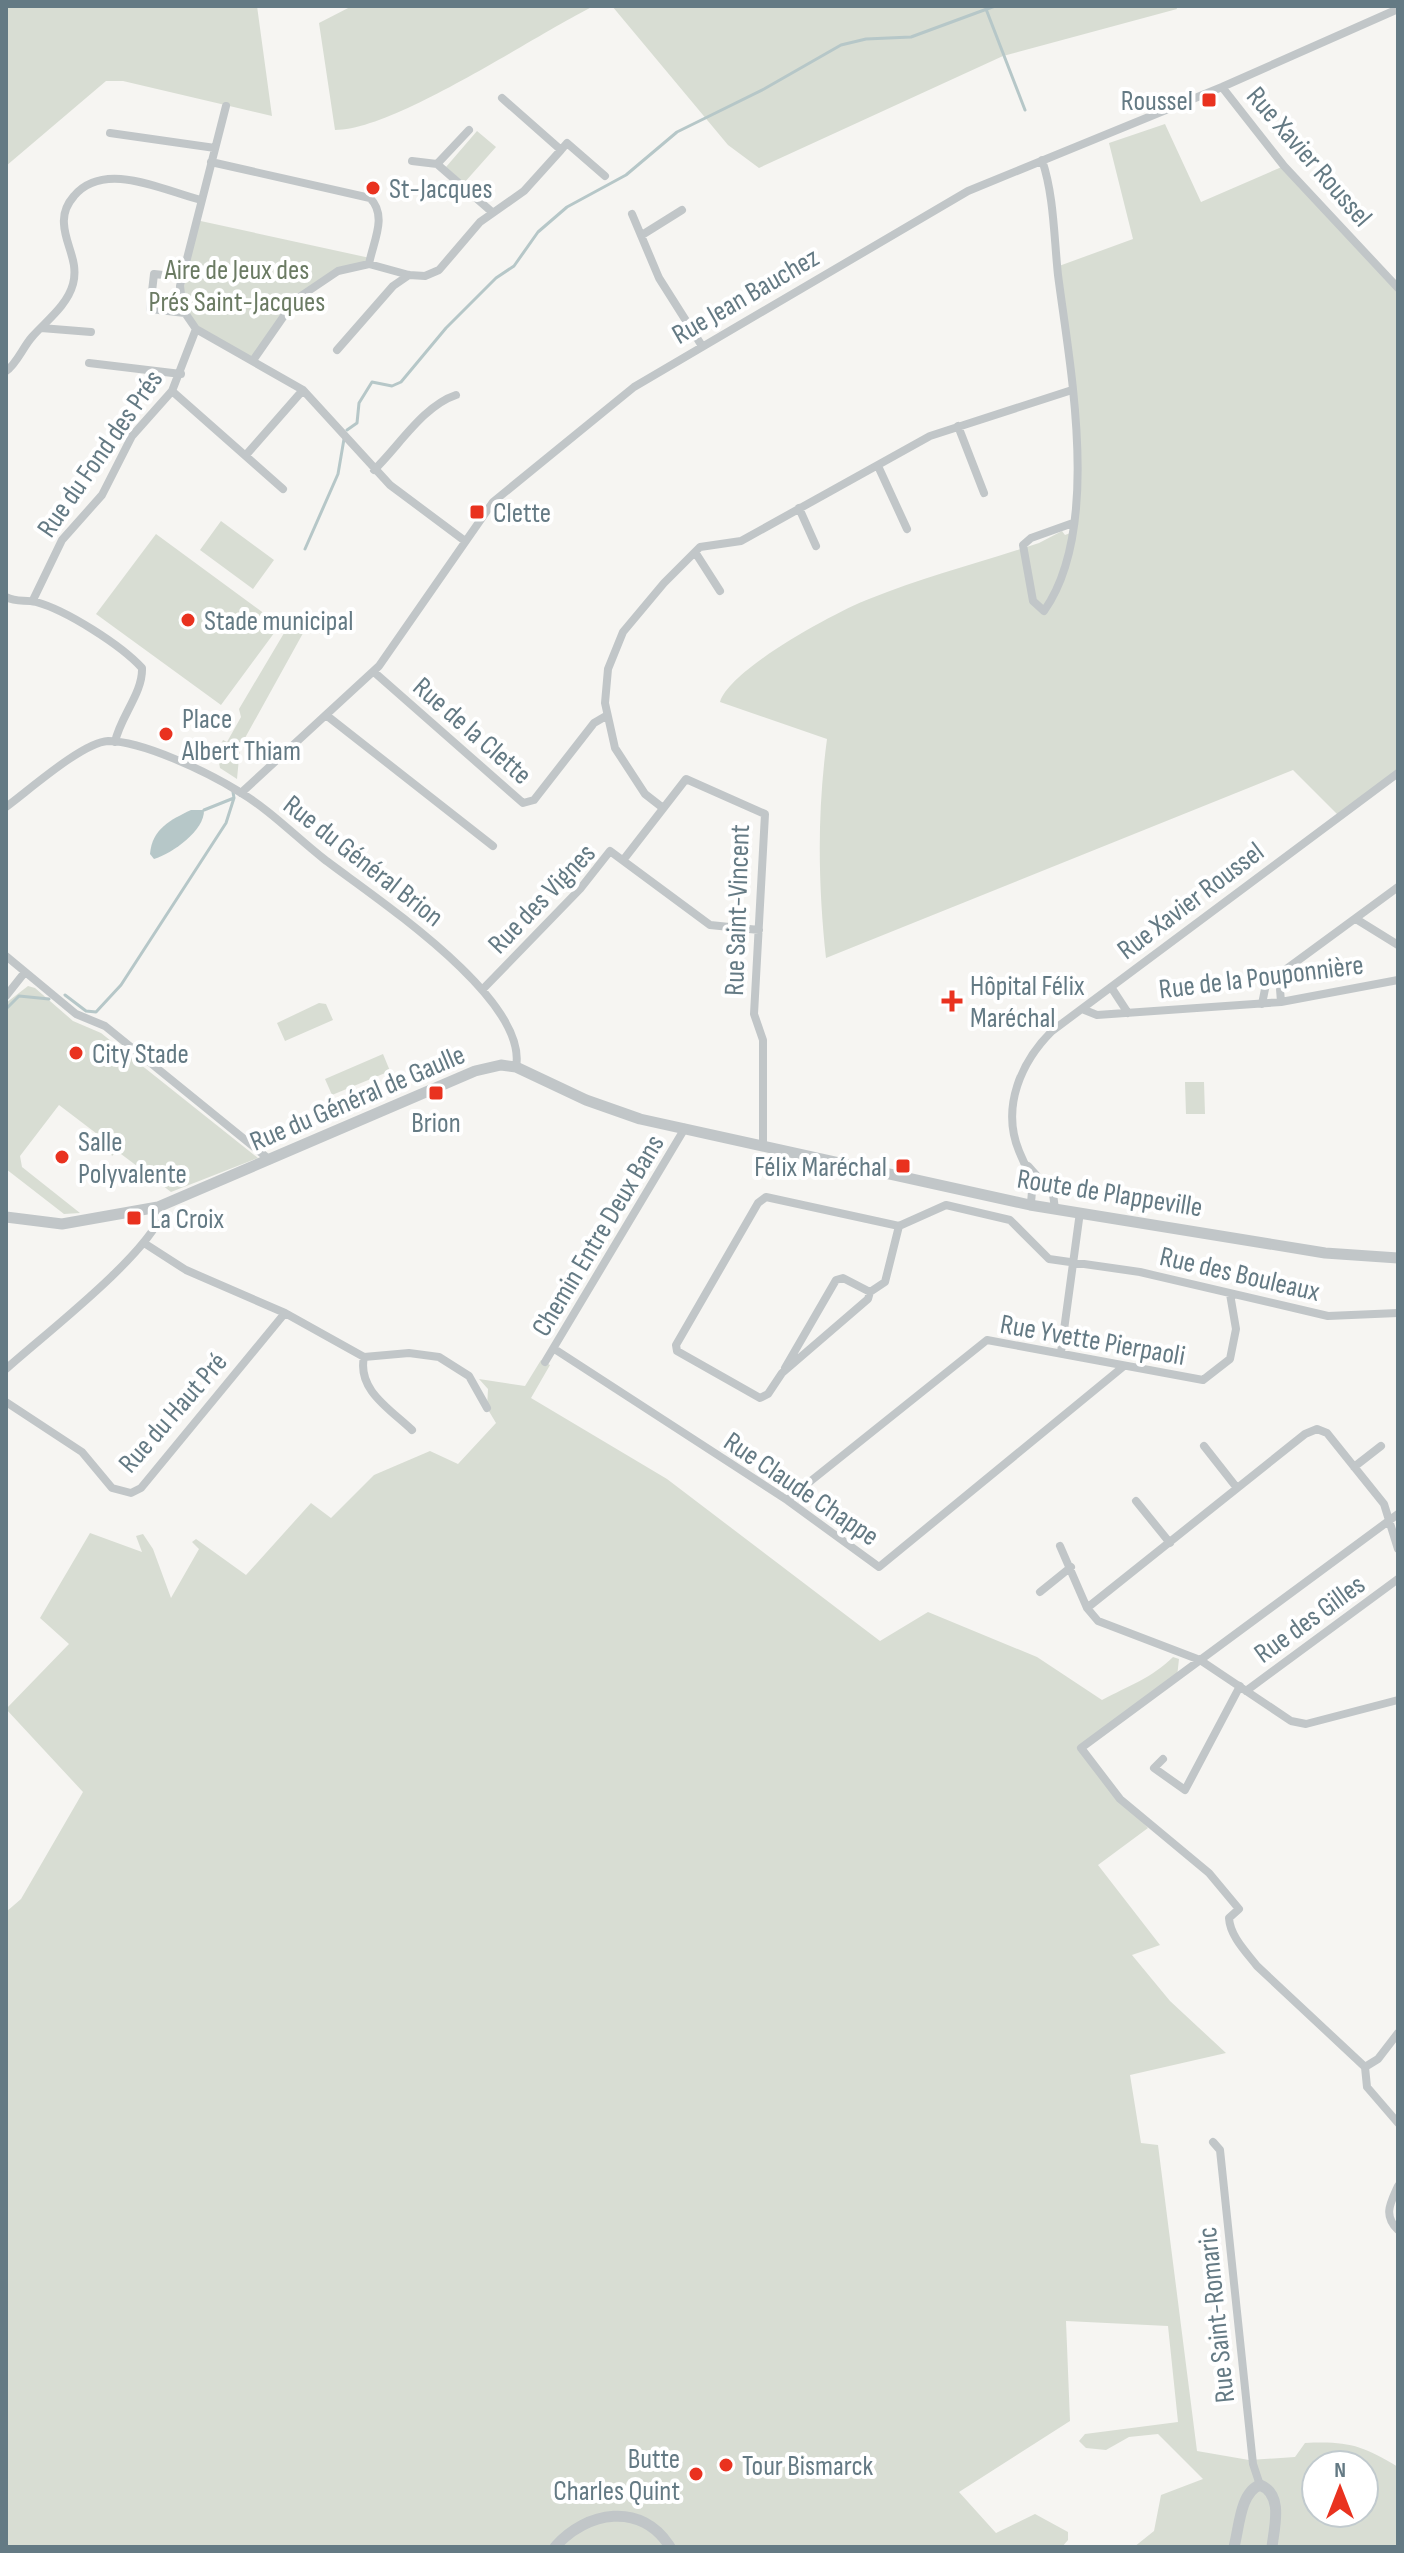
<svg xmlns="http://www.w3.org/2000/svg" width="1404" height="2553" viewBox="0 0 1404 2553" font-family="'Sofia Sans Condensed',sans-serif">
	<style>
		.green { fill: #d8ddd3; fill-rule: evenodd }
		.water { fill: #b6c7c8 }
		.lines { fill: none; stroke-linecap: round; stroke-linejoin: round }
		.stream { stroke: #b6c7c8; stroke-width: 3 }
		.minor { stroke: #c1c6c8; stroke-width: 8 }
		.tertiary { stroke: #c1c6c8; stroke-width: 11 }
		.poi-dot { fill: #e9321f; stroke: #fff; stroke-width: 3 }
		.labels { text-anchor: middle; stroke-width: 8; stroke-linejoin: round; paint-order: stroke }
		.poi-label { font-size: 28px; fill: #647a84; stroke: #fff; text-anchor: start }
		.street-label { font-size: 28px; fill: #647a84; stroke: #fff }
		.park-label { font-size: 28px; fill: #6b7b63; stroke: #fff }
	</style>
	<rect width="100%" height="100%" fill="#f6f5f2"/>
	<path class="green" d="M 6,6 L 257,6 L 272,116 L 123,81 L 106,81 L 6,166 Z
		M 352,6 L 594,6 C 533,36 395,130 335,130 L 319,23 Z
		M 612,6 L 1176,6 L 1177,9 L 1003,56 L 759,168 L 728,145 Z
		M 1165,124 L 1201,202 L 1284,166 L 1398,288 L 1398,773 L 1339,816 L 1293,770 L 826,958 C 818,883 817,814 827,739 L 720,702 C 730,669 835,612 869,599 C 924,577 982,562 1039,543 L 1062,531 L 1065,535 L 1073,532 L 1077,406 L 1059,266 L 1133,239 L 1109,143 Z
		M 477,131 L 496,147 L 464,183 L 446,167 Z
		M 196,220 L 370,258 L 369,264 L 356,265 L 295,300 L 254,359 L 196,329 L 181,303 Z
		M 221,521 L 274,560 L 253,589 L 200,550 Z
		M 156,534 L 280,625 L 221,705 L 96,614 Z
		M 293,618 L 307,626 L 240,747 L 237,779 L 220,768 L 217,753 L 223,740 L 227,742 L 241,717 L 239,709 Z
		M 28,986 L 35,988 L 73,1021 L 101,1033 L 258,1158 L 171,1192 L 141,1169 L 135,1175 L 132,1172 L 137,1166 L 117,1151 L 112,1156 L 105,1140 L 59,1105 L 20,1156 L 22,1167 L 80,1213 L 64,1214 L 6,1169 L 6,1003 Z
		M 319,1003 L 326,1004 L 333,1020 L 285,1041 L 277,1023 Z
		M 383,1054 L 390,1071 L 332,1095 L 325,1079 Z
		M 1185,1082 L 1204,1082 L 1205,1114 L 1186,1114 Z
		M 541,1360 L 550,1365 L 531,1398 L 667,1479 L 880,1641 L 928,1612 L 1037,1657 L 1102,1700 C 1128,1686 1152,1678 1173,1657 L 1179,1659 L 1177,1677 L 1081,1749 L 1148,1828 L 1098,1865 L 1160,1945 L 1132,1955 L 1170,2001 L 1226,2053 L 1130,2075 L 1141,2143 L 1158,2145 L 1197,2451 L 1249,2460 L 1295,2457 L 1305,2443 C 1347,2441 1362,2445 1398,2467 L 1396,2547 L 1134,2547 L 1154,2531 L 1161,2495 L 1203,2479 L 1158,2434 L 1129,2437 L 1106,2450 L 1086,2448 L 1079,2441 L 1085,2434 L 1178,2422 L 1168,2326 L 1066,2321 L 1070,2421 L 959,2492 L 996,2533 L 1035,2514 L 1068,2532 L 1068,2540 L 1062,2547 L 6,2547 L 6,1912 L 21,1899 L 83,1792 L 6,1709 L 69,1644 L 40,1618 L 90,1533 L 142,1552 L 136,1536 L 143,1534 L 153,1549 L 171,1598 L 199,1549 L 192,1542 L 196,1539 L 246,1575 L 311,1503 L 331,1518 L 374,1475 L 430,1451 L 458,1464 L 496,1423 L 487,1408 L 488,1389 L 479,1379 L 525,1386 ZM 1316,2465 L 1364,2465 L 1364,2513 L 1316,2513 Z"/>
	<path class="water" d="M 191,810 L 204,810 C 205,830 173,853 154,859 L 150,854 C 152,829 170,820 191,810 Z"/>
	<g class="lines">
		<path class="stream" d="M 986,9 L 1025,110
			M 347,430 L 357,423 L 359,403 L 372,382 L 392,386 L 401,382 L 446,328 L 496,278 L 514,266 L 538,232 L 567,207 L 626,175 L 677,132 L 764,89 L 841,45 L 866,39 L 911,37 L 995,6
			M 305,549 L 338,474 L 344,439
			M 204,810 L 234,798 L 233,792
			M 65,995 L 86,1011 L 96,1012 L 121,985 L 226,823 L 234,798
			M 6,1009 L 19,996 L 49,999"/>
		<path class="minor" d="M 1222,87 L 1284,166 L 1398,288
			M 502,98 L 561,150 L 567,143 L 605,176
			M 226,106 L 180,286 L 183,310 L 196,329 L 303,390 L 390,485 L 465,541
			M 469,130 L 437,164 L 492,212
			M 110,133 L 215,148
			M 1042,160 C 1054,195 1054,238 1058,275 C 1070,368 1102,529 1044,611 L 1033,601 L 1023,545 L 1031,538 L 1073,523
			M 412,161 L 437,164
			M 211,162 L 370,198 C 388,216 373,242 369,264
			M 632,214 L 659,278 L 702,346
			M 642,235 L 682,210
			M 182,277 L 154,274 L 150,309 L 185,313
			M 41,328 L 91,332
			M 337,350 L 393,286 L 409,275
			M 254,359 L 295,300 L 338,271 L 369,264 L 409,275 L 425,276 L 439,270 L 480,222 L 524,191 L 561,150
			M 89,363 L 181,374
			M 6,371 C 16,365 23,347 32,337 C 46,321 67,306 73,284 C 79,261 65,245 64,224 C 63,213 67,204 74,196 C 104,160 162,190 201,200
			M 172,391 L 283,489
			M 958,426 L 984,493
			M 246,455 L 303,390
			M 878,466 L 907,529
			M 374,470 C 399,446 423,406 456,395
			M 799,508 L 816,546
			M 695,552 L 720,591
			M 6,597 C 17,603 25,599 36,602 C 66,610 121,645 142,668 C 143,693 120,717 115,742
			M 33,600 L 62,540 L 102,495 L 132,436 L 172,391 L 196,329
			M 374,672 L 523,803 L 534,800 L 594,723 L 606,716
			M 326,715 L 493,846
			M 241,793 L 379,666 L 493,502 L 634,387 L 968,191 L 1222,87 L 1398,9
			M 6,807 C 28,791 83,742 108,741 C 143,741 207,772 238,791 C 269,809 296,837 324,859 C 372,896 529,998 516,1067
			M 663,808 L 645,794 L 615,748 L 605,703 L 608,669 L 623,632 L 664,583 L 700,547 L 741,541 L 930,436 L 1072,390
			M 624,859 L 686,779 L 765,814 L 754,1014 L 763,1040 L 763,1145
			M 1356,919 L 1398,945
			M 6,956 L 76,1014 L 105,1026 L 270,1160
			M 1279,976 L 1281,1002
			M 1111,987 L 1128,1013
			M 482,990 L 580,889 L 610,851 L 710,925 L 759,930
			M 6,996 L 25,972
			M 1262,1004 L 1266,984 L 1398,887
			M 1082,1009 L 1097,1015 L 1281,1002 L 1398,980
			M 1028,1166 L 1053,1194 L 1055,1209
			M 1030,1205 C 1036,1184 1027,1170 1019,1151 C 1001,1107 1021,1062 1052,1031 L 1398,773
			M 144,1243 L 186,1270 L 285,1313 L 364,1357 L 409,1353 L 439,1357 L 469,1376 L 487,1408
			M 870,1292 L 868,1299 L 782,1373 L 768,1394 L 760,1398 L 677,1351 L 676,1345 L 758,1203 L 766,1197 L 899,1226 L 946,1205 L 1010,1220 L 1049,1259 L 1140,1272 L 1328,1316 L 1398,1313
			M 556,1350 L 787,1500 L 879,1567 L 1124,1366
			M 1061,1352 L 1080,1212
			M 364,1357 C 357,1390 390,1409 412,1430
			M 545,1362 L 685,1128
			M 785,1368 L 836,1280 L 843,1278 L 870,1292 L 885,1282 L 899,1226
			M 6,1369 C 45,1334 144,1258 162,1214 L 158,1207
			M 6,1402 L 82,1452 L 112,1488 L 131,1493 L 141,1488 L 285,1313
			M 1204,1446 L 1237,1488
			M 1354,1467 L 1381,1446
			M 787,1500 L 987,1340 L 1203,1380 L 1230,1359 L 1236,1329 L 1230,1294
			M 1136,1501 L 1170,1543
			M 1398,1514 L 1081,1748 L 1120,1799 L 1209,1873 L 1239,1909 L 1229,1918 C 1230,1936 1246,1952 1257,1966 L 1365,2067 L 1367,2087 L 1398,2123
			M 1060,1546 L 1087,1608 L 1098,1621 L 1200,1660 L 1291,1721 L 1306,1724 L 1398,1700
			M 1040,1592 L 1071,1567
			M 1087,1608 L 1305,1434 L 1317,1429 L 1327,1433 L 1384,1504 L 1398,1549
			M 1246,1691 L 1398,1579
			M 1163,1759 L 1154,1768 L 1185,1790 L 1240,1686
			M 1365,2067 L 1378,2059 L 1398,2033
			M 1213,2142 L 1220,2150 L 1253,2464 L 1260,2485
			M 1398,2186 C 1390,2204 1383,2215 1398,2230"/>
		<path class="tertiary" d="M 6,1217 L 62,1224 L 158,1207 L 475,1071 L 501,1065 L 516,1067 L 586,1100 L 640,1119 L 1030,1205 L 1325,1253 L 1398,1258
			M 555,2547 C 586,2511 642,2501 670,2547
			M 1234,2547 C 1239,2529 1240,2492 1260,2485 C 1284,2494 1274,2528 1272,2547"/>
	</g>
	<g class="poi-dot">
		<rect x="1201" y="92" width="16" height="16" rx="4"/>
		<circle cx="373" cy="188" r="8"/>
		<rect x="469" y="504" width="16" height="16" rx="4"/>
		<circle cx="188" cy="620" r="8"/>
		<circle cx="166" cy="734" r="8"/>
		<path d="M948 989h8v8h8v8h-8v8h-8v-8h-8v-8h8z"/>
		<circle cx="76" cy="1053" r="8"/>
		<rect x="428" y="1085" width="16" height="16" rx="4"/>
		<circle cx="62" cy="1157" r="8"/>
		<rect x="895" y="1158" width="16" height="16" rx="4"/>
		<rect x="126" y="1210" width="16" height="16" rx="4"/>
		<circle cx="726" cy="2465" r="8"/>
		<circle cx="696" cy="2474" r="8"/>
	</g>
	<g class="labels">
		<g class="poi-label">
			<text x="1193" y="110" text-anchor="end">Roussel</text>
			<text x="389" y="198">St-Jacques</text>
			<text x="493" y="522">Clette</text>
			<text x="204" y="630">Stade municipal</text>
			<text x="182" y="728">Place<tspan x="182" dy="32">Albert Thiam</tspan></text>
			<text x="970" y="995">Hôpital Félix<tspan x="970" dy="32">Maréchal</tspan></text>
			<text x="92" y="1063">City Stade</text>
			<text x="436" y="1132" text-anchor="middle">Brion</text>
			<text x="78" y="1151">Salle<tspan x="78" dy="32">Polyvalente</tspan></text>
			<text x="887" y="1176" text-anchor="end">Félix Maréchal</text>
			<text x="150" y="1228">La Croix</text>
			<text x="680" y="2468" text-anchor="end">Butte<tspan x="680" dy="32">Charles Quint</tspan></text>
			<text x="742" y="2475">Tour Bismarck</text>
		</g>
		<g class="street-label">
			<text transform="translate(1310 156) rotate(49)" y="10">Rue Xavier Roussel</text>
			<text transform="translate(745 295) rotate(-30)" y="10">Rue Jean Bauchez</text>
			<text transform="translate(99 453) rotate(-55)" y="10">Rue du Fond des Prés</text>
			<text transform="translate(473 730) rotate(41)" y="10">Rue de la Clette</text>
			<text transform="translate(364 860) rotate(38)" y="10">Rue du Général Brion</text>
			<text transform="translate(541 898) rotate(-46)" y="10">Rue des Vignes</text>
			<text transform="translate(1190 900) rotate(-37)" y="10">Rue Xavier Roussel</text>
			<text transform="translate(736 910) rotate(-88)" y="10">Rue Saint-Vincent</text>
			<text transform="translate(1261 976) rotate(-7)" y="10">Rue de la Pouponnière</text>
			<text transform="translate(357 1097) rotate(-23)" y="10">Rue du Général de Gaulle</text>
			<text transform="translate(1110 1192) rotate(9)" y="10">Route de Plappeville</text>
			<text transform="translate(597 1235) rotate(-59)" y="10">Chemin Entre Deux Bans</text>
			<text transform="translate(1240 1273) rotate(13)" y="10">Rue des Bouleaux</text>
			<text transform="translate(1093 1339) rotate(10)" y="10">Rue Yvette Pierpaoli</text>
			<text transform="translate(172 1412) rotate(-49)" y="10">Rue du Haut Pré</text>
			<text transform="translate(802 1488) rotate(34)" y="10">Rue Claude Chappe</text>
			<text transform="translate(1309 1618) rotate(-36)" y="10">Rue des Gilles</text>
			<text transform="translate(1215 2315) rotate(-96)" y="10">Rue Saint-Romaric</text>
		</g>
		<g class="park-label">
			<text x="237" y="279">Aire de Jeux des<tspan x="237" dy="32">Prés Saint-Jacques</tspan></text>
		</g>
	</g>
	<rect width="1404" height="2553" fill="none" stroke="#647a84" stroke-width="16"/>
	<g transform="translate(1340 2489)"><circle r="38" fill="#ffffff" stroke="#c1cace" stroke-width="2"/>
	<path d="M0-6L14 30L0 20L-14 30Z" fill="#e9321f"/>
	<text y="-12" font-size="22" font-weight="bold" text-anchor="middle" fill="#647a84">N</text>
	</g>
</svg>
